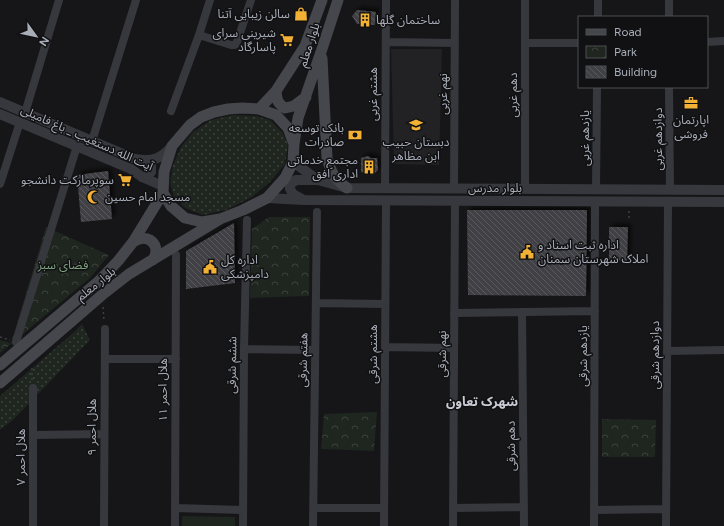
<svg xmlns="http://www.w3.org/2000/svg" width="724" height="526" viewBox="0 0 724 526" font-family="Figtree,'Noto Sans Arabic',sans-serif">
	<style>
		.built { fill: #222225 }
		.grass { fill: url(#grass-dots) }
		.park { fill: url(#park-crowns) }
		.pitch { fill: #1e261f }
		.building { fill: url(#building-back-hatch); filter: url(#shadow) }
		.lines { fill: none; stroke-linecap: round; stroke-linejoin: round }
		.path { stroke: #3d3f44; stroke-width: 1.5; stroke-dasharray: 2 3; stroke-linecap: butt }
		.minor { stroke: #37383d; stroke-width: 8 }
		.tertiary { stroke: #37383d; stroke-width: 10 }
		.secondary { stroke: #45474d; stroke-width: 11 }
		.labels { text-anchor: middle; stroke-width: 3; stroke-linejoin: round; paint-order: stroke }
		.poi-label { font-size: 12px; fill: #a8adb8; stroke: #111113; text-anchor: end }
		.street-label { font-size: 12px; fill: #a8adb8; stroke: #111113 }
		.park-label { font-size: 12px; fill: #7fa381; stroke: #111113 }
		.neighbourhood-label { font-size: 13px; font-weight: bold; fill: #c9ccd4; stroke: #111113 }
	</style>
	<defs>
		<pattern id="grass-dots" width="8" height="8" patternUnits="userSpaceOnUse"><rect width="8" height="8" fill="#1e261f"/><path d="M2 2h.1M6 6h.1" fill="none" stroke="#3c433d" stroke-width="1.8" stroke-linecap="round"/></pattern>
		<pattern id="park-crowns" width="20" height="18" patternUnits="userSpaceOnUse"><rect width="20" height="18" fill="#1e261f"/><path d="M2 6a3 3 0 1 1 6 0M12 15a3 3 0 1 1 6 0" fill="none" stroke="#3c433d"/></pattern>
		<pattern id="building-back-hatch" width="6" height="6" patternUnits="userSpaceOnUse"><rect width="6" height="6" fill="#404145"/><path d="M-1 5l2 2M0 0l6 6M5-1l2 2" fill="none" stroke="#595a5e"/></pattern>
		<filter id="shadow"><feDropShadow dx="3.5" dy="-3.5" stdDeviation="2" flood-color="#0009"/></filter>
	</defs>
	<rect width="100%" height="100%" fill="#161618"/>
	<path class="built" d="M 391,49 L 442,49 L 439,165 L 394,164 Z"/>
	<path class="grass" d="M 233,115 L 256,116 L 270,120 L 282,132 L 288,144 L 285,164 L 270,182 L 252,197 L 226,210 L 203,215 L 185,208 L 174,197 L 170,183 L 173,165 L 181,147 L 193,132 L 211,120 Z
		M 82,324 L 90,340 L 15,418 L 0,430 L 0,396 L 73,333 Z"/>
	<path class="park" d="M 269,217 L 310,217 L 309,296 L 250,298 L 252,229 Z
		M 46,227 L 109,255 L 90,278 L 0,353 L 0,340 L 11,343 Z
		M 377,412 L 374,451 L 321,449 L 324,414 Z
		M 602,419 L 656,420 L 655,457 L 602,457 Z"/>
	<path class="pitch" d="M 182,516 L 235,517 L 235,526 L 182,526 Z"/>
	<path class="building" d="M 357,10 L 376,12 L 375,25 L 357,24 L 352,16 Z
		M 368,156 L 371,158 L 377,158 L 378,170 L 373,175 L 361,172 L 361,158 Z
		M 108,171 L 112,219 L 81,222 L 77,175 Z
		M 467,210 L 587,210 L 586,296 L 468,295 Z
		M 234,223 L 235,283 L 186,289 L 186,251 Z
		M 609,227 L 628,227 L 627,261 L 609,260 Z"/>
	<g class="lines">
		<path class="path" d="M 629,218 L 629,211
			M 103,307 L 104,321
			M 0,337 L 10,340
			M 32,368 L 32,380"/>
		<path class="minor" d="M 598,17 L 598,0
			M 669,17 L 669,0
			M 199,35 L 231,45 L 235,45 L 237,42 L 251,0
			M 386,42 L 455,43
			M 707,42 L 724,41
			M 526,43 L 579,43
			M 669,87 L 670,190
			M 171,111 L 199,35 L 210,0
			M 25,113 L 59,0
			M 92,141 L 136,0
			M 0,184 L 20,122
			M 385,189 L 386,0
			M 454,189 L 455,0
			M 525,189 L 525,0
			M 596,190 L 597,87
			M 316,303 L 385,304
			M 522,312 L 524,526
			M 454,313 L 595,311
			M 16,342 L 77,146
			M 385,347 L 454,348
			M 244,349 L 315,350
			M 667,351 L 724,350
			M 105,359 L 176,359
			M 33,388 L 33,526
			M 33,435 L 104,434
			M 175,508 L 243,510
			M 314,508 L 384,508
			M 453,508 L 524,507
			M 594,510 L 666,509
			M 104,526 L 105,329
			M 175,526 L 176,255
			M 243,526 L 244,349 L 247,220
			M 313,526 L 317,212
			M 384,526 L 386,200
			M 453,526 L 455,200
			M 594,526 L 595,201
			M 666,526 L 668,202"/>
		<path class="tertiary" d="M 0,102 L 135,159 C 153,162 161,159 172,146
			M 0,114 L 131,169 L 142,177 L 163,186
			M 293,162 L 318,180 L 347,188 L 724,190
			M 142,177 L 147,176 L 151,172 L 151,166 L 146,161
			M 267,198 L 304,200 L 724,202
			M 302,199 L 293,194 L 290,189 L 290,184 L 296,180 L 318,180"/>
		<path class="secondary" d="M 322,58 L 327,158 C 331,173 335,179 347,188
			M 276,91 C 277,100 277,103 285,108 L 294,106 L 306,97
			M 259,109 L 276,91 L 305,46 L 322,0
			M 294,144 L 298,118 L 321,52 L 338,0
			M 133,242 C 148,232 162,245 153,260
			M 0,365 L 99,281 L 118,261 L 133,242 L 163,193
			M 0,383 L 102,295 L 129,274 L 220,219 L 243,210 L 267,198 L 285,178 L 293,162 L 294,144 L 288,128 L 276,115 L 259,109 L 242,108 L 228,109 L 214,112 L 201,117 L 190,125 L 172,146 L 164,172 L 163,193 L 171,206 L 185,218 L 202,222 L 220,219"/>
	</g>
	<defs>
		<g id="shop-bare" transform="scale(1.08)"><path d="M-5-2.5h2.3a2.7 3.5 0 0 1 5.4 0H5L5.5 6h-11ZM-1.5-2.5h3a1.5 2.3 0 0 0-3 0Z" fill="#f2b134" stroke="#111113" stroke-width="2.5" paint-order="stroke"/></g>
		<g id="building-bare" transform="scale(1.08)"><path d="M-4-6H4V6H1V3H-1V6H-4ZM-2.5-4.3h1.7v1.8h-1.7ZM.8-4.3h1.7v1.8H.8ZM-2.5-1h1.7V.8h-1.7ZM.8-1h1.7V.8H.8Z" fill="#f2b134" stroke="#111113" stroke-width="2.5" paint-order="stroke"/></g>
		<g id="supermarket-bare" transform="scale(1.08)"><path d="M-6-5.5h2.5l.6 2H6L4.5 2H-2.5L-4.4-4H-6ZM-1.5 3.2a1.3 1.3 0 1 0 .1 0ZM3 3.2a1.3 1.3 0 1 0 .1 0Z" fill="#f2b134" stroke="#111113" stroke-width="2.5" paint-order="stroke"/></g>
		<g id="office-bare" transform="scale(1.08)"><path d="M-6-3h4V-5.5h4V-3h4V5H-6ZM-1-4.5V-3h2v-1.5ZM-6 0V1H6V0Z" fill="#f2b134" stroke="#111113" stroke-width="2.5" paint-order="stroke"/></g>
		<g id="school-bare" transform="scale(1.08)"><path d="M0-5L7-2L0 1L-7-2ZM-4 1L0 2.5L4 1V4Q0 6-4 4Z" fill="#f2b134" stroke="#111113" stroke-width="2.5" paint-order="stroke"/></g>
		<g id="bank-bare" transform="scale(1.08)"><path d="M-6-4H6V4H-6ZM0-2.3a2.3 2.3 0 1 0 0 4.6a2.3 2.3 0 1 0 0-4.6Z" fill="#f2b134" stroke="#111113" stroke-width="2.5" paint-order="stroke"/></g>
		<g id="mosque-bare" transform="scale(1.08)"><path d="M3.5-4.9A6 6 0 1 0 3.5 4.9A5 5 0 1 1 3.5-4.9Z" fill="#f2b134" stroke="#111113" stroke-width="2.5" paint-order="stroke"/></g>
		<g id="civic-bare" transform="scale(1.08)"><path d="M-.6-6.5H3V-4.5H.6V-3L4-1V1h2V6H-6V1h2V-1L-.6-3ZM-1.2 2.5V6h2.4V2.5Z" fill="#f2b134" stroke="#111113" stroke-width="2.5" paint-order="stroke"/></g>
	</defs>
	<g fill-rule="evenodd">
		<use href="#shop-bare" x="301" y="14"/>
		<use href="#building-bare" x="365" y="20"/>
		<use href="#supermarket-bare" x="287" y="40"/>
		<use href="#office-bare" x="691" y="103"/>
		<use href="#school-bare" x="416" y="125"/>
		<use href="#bank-bare" x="355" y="135"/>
		<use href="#building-bare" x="369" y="167"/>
		<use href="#supermarket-bare" x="125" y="180"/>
		<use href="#mosque-bare" x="94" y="197"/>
		<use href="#civic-bare" x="527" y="252"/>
		<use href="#civic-bare" x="210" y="267"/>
	</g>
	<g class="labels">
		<g class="poi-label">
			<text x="290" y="18">سالن زیبایی آتنا</text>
			<text x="376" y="24" text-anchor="start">ساختمان گلها</text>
			<text x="276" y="37">شیرینی سرای<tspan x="276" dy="14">پاسارگاد</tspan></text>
			<text x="691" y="124" text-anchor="middle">اپارتمان<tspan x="691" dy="14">فروشی</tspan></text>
			<text x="344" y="132">بانک توسعه<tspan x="344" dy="14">صادرات</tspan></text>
			<text x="416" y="146" text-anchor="middle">دبستان حبیب<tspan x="416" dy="14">ابن مظاهر</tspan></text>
			<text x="358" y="164">مجتمع خدماتی<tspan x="358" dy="14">اداری افق</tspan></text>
			<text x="114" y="184">سوپرمارکت دانشجو</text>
			<text x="105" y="201" text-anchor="start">مسجد امام حسین</text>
			<text x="538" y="249" text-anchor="start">اداره ثبت اسناد و<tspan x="538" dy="14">املاک شهرستان سمنان</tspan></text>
			<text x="221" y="264" text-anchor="start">اداره کل<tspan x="221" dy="14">دامپزشکی</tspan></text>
		</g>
		<g class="street-label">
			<text transform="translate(309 45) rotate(-72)" y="4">بلوار معلم</text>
			<text transform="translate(373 94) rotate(-90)" y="4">هشتم غربی</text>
			<text transform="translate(443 94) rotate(-90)" y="4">نهم غربی</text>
			<text transform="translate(513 95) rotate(-90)" y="4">دهم غربی</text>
			<text transform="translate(87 138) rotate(24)" y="4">آیت الله دستغیب _ باغ فامیلی</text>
			<text transform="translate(585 138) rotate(-90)" y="4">یازدهم غربی</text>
			<text transform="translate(658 139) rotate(-90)" y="4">دوازدهم غربی</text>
			<text x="495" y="192">بلوار مدرس</text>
			<text transform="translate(96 284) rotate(-39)" y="4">بلوار معلم</text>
			<text transform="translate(373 354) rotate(-90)" y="4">هشتم شرقی</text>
			<text transform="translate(442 354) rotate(-90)" y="4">نهم شرقی</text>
			<text transform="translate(655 355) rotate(-90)" y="4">دوازدهم شرقی</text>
			<text transform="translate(583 356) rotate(-90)" y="4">یازدهم شرقی</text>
			<text transform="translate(303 360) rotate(-89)" y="4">هفتم شرقی</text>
			<text transform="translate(232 365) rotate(-89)" y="4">ششم شرقی</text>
			<text transform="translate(163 390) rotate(-90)" y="4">هلال احمر ۱۱</text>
			<text transform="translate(92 427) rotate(-90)" y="4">هلال احمر ۹</text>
			<text transform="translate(511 446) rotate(-91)" y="4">دهم شرقی</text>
			<text transform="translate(21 457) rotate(-90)" y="4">هلال احمر ۷</text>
		</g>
		<g class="park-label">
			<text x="63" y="269">فضای سبز</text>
		</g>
		<g class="neighbourhood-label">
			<text x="482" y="406">شهرک تعاون</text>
		</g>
	</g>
	<rect x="578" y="16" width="130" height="72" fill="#111113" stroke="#4d4f55"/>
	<rect x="586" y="29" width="20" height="6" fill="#45474d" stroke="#4d4f55"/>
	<text x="614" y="36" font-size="12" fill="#a8adb8">Road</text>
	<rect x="586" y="46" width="20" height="12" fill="url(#park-crowns)" stroke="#4d4f55"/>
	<text x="614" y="56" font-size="12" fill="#a8adb8">Park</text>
	<rect x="586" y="66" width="20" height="12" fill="url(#building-back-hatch)" stroke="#4d4f55"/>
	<text x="614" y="76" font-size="12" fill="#a8adb8">Building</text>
	<g transform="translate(36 36) rotate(123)" stroke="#111113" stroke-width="3" paint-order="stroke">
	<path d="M0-3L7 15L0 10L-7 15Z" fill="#a8adb8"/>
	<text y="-6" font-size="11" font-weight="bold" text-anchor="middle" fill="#a8adb8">N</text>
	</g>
</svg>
